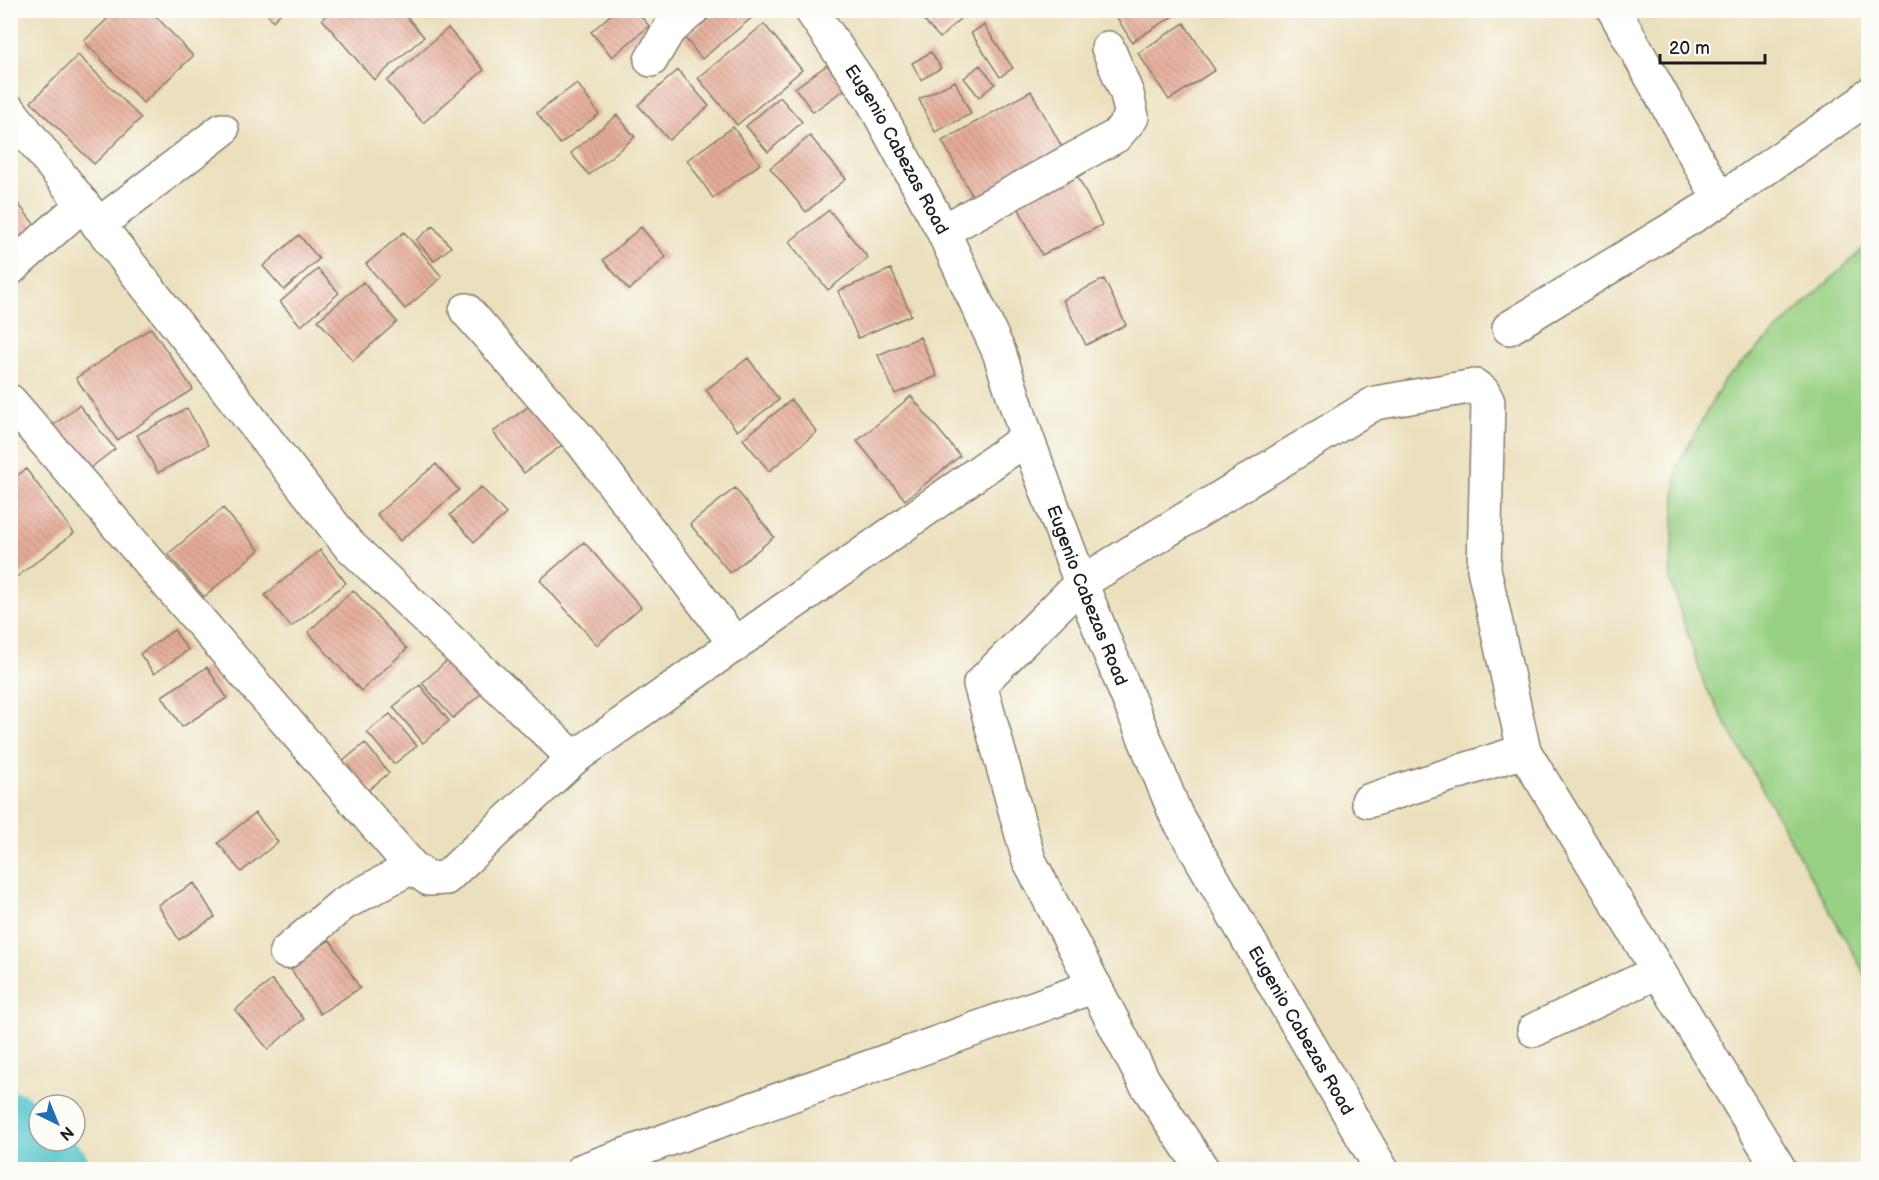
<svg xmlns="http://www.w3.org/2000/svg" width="1879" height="1180" viewBox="0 0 1879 1180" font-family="'Balsamiq Sans',sans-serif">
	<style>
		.green { fill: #99d184; stroke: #5a7650; stroke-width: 1.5 }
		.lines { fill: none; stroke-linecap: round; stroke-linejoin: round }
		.river { stroke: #58c6cd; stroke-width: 63 }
		.building { fill: url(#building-back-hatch) }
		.minor-casing { stroke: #847e6c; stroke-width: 36 }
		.minor { stroke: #fff; stroke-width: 33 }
		.labels { text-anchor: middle; stroke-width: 4.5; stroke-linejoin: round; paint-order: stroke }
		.street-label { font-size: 18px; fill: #1c1c1c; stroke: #fdfcf7 }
	</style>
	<defs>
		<pattern id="building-back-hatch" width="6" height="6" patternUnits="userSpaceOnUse" patternTransform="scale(1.5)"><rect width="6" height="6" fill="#e4ab99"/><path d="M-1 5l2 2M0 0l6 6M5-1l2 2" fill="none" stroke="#c39383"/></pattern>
	</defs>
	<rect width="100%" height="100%" fill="#fdfcf7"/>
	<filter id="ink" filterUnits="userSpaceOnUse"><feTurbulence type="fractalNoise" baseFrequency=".0167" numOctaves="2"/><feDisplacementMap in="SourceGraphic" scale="12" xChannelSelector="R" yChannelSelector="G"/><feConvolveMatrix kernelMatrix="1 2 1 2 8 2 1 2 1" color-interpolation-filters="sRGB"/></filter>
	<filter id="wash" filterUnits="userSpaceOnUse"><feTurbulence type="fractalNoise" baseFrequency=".008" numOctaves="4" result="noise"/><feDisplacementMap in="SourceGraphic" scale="24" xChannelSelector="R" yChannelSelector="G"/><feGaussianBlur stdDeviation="1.35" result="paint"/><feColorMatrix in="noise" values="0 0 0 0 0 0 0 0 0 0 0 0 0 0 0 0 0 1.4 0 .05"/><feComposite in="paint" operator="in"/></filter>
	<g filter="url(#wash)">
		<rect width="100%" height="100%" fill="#ebe0bd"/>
		<path class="green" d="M 1868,244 L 1868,980 L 1704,684 L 1670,580 L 1677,467 L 1724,380 Z"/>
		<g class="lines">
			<path class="river" d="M 10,1122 L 59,1170"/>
		</g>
		<g id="blocks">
			<path class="building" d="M 117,10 L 150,10 L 193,56 L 143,103 L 84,41 Z
				M 264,10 L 284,10 L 273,21 Z
				M 332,10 L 401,10 L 424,37 L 374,80 L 322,19 Z
				M 616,10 L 636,10 L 649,26 L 612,57 L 591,32 Z
				M 719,10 L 761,10 L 702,59 L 685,38 Z
				M 914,10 L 969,10 L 940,38 Z
				M 1112,10 L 1177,10 L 1178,13 L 1132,42 Z
				M 1184,23 L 1215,70 L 1169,100 L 1138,53 Z
				M 764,24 L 802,70 L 737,125 L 698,78 Z
				M 984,25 L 1013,68 L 1000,77 L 971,33 Z
				M 448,28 L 484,70 L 423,123 L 387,81 Z
				M 931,52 L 941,68 L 921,80 L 912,63 Z
				M 78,55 L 141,118 L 94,164 L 31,102 Z
				M 827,65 L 845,89 L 813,112 L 795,88 Z
				M 980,65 L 995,84 L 979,97 L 964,78 Z
				M 678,70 L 709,106 L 669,140 L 638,105 Z
				M 955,81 L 971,114 L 935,132 L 919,99 Z
				M 577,83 L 599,114 L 560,144 L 537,113 Z
				M 1031,91 L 1067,156 L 978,206 L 942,141 Z
				M 780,97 L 802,122 L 768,152 L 746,126 Z
				M 617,115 L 635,137 L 589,175 L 571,153 Z
				M 733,127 L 760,164 L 713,198 L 687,160 Z
				M 810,136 L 846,179 L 806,212 L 770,168 Z
				M 1077,175 L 1102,225 L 1042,255 L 1017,205 Z
				M 10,193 L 38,229 L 10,250 Z
				M 829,210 L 868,258 L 828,290 L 789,242 Z
				M 433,226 L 451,247 L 434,261 L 416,240 Z
				M 641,227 L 666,257 L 629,290 L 603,260 Z
				M 404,232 L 442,277 L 405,309 L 366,264 Z
				M 299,235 L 319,259 L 284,290 L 263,266 Z
				M 318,269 L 339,293 L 301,326 L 280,302 Z
				M 891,269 L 911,315 L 858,338 L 838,291 Z
				M 1104,279 L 1126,325 L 1086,345 L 1063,300 Z
				M 363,282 L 397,322 L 353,361 L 318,320 Z
				M 151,328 L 193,389 L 117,440 L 76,378 Z
				M 920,337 L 937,376 L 895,394 L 878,355 Z
				M 748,358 L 779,400 L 737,431 L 706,390 Z
				M 911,396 L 960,456 L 905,500 L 857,441 Z
				M 539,399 L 569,440 L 524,473 L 493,432 Z
				M 791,400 L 817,432 L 769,471 L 743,439 Z
				M 79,405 L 115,449 L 81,475 L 46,431 Z
				M 187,408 L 208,445 L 158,473 L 137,435 Z
				M 436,464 L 459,490 L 400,541 L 377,514 Z
				M 26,469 L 74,533 L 15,578 L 10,572 L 10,481 Z
				M 481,487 L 506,514 L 474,542 L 450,515 Z
				M 735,488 L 774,537 L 730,573 L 690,524 Z
				M 223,508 L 259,550 L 204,597 L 168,554 Z
				M 584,542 L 641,607 L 597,645 L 540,580 Z
				M 320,550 L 346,583 L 291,627 L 265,595 Z
				M 353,590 L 407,649 L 361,691 L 308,632 Z
				M 174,630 L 188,650 L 154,674 L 140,654 Z
				M 450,658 L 481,694 L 453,718 L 422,683 Z
				M 207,667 L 227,698 L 182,727 L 162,696 Z
				M 420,685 L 449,721 L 423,743 L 393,707 Z
				M 390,714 L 417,746 L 394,764 L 367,732 Z
				M 365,743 L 389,773 L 361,796 L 337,766 Z
				M 255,813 L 278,842 L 241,872 L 218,843 Z
				M 194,883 L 215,917 L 179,940 L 158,905 Z
				M 330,940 L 360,988 L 320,1014 L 289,966 Z
				M 272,980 L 304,1019 L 268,1049 L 235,1010 Z"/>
		</g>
	</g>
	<g filter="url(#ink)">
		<use href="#blocks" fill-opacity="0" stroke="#847e6c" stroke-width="1.5"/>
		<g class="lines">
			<g class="minor-casing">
				<g id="minor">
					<path id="s1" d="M 811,10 L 872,100 L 943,231 L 999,352 L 1027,438 L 1081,583 L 1176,815 L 1382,1170"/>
					<path d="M 1614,10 L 1720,200"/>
					<path d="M 651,60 L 668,31 L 692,10"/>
					<path d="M 10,111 L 348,544 L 574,758 L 1027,438"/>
					<path d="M 98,225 L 222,130"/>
					<path d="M 943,231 L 1116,136 L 1132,117 L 1127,94 L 1108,48"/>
					<path d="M 10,269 L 83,204"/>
					<path d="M 466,310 L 582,442 L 736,645"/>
					<path d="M 1509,328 L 1720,200 L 1862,102 L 1868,95"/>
					<path d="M 10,401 L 412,867 L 429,879 L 446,878 L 574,758"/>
					<path d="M 1368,801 L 1524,751"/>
					<path d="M 286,952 L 343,904 L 412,867"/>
					<path d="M 1534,1030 L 1658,972"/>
					<path d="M 583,1170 L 1095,986"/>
					<path d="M 1203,1170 L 1144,1081 L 1029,860 L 980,684 L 1081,583 L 1375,403 L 1475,386 L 1483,392 L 1488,402 L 1484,569 L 1524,751 L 1780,1170"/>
				</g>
			</g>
			<use href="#minor" class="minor"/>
		</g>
	</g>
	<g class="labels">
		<g class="street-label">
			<text dy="6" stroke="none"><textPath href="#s1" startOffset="164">Eugenio Cabezas Road</textPath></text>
			<text dy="6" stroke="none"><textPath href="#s1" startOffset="650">Eugenio Cabezas Road</textPath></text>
			<text dy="6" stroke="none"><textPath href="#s1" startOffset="1136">Eugenio Cabezas Road</textPath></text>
		</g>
	</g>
	<rect width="1879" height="1180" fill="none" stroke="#fdfcf7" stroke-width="36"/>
	<g transform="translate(57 1123) rotate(137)"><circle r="28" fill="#fdfcf7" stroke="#a3a29f" stroke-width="1.5"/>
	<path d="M0-4.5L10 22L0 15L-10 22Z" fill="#1f6fb2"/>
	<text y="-9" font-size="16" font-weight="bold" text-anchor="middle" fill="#1c1c1c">N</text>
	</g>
	<path d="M1660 54v9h105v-9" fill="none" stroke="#1c1c1c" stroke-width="3"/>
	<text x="1669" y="54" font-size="18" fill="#1c1c1c" stroke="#fdfcf7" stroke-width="4.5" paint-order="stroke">20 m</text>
</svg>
